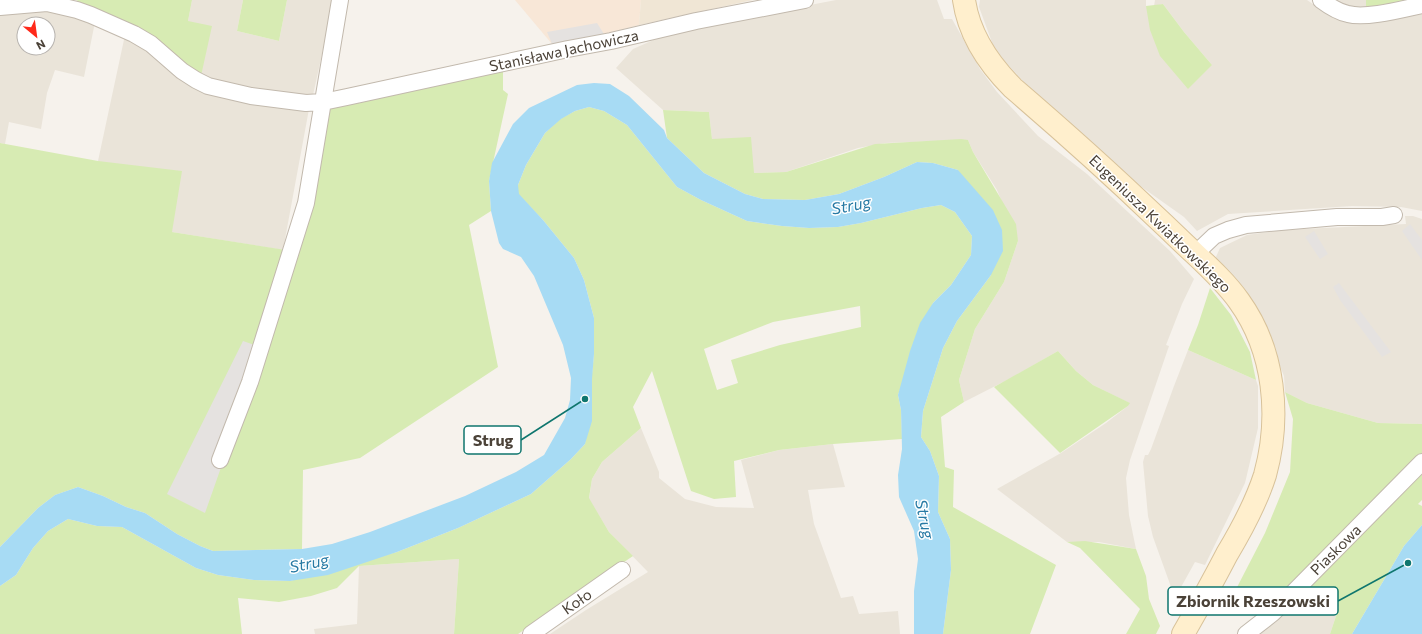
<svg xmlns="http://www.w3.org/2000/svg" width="1422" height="634" viewBox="0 0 1422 634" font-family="Commissioner,sans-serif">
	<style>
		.residential { fill: #eae4d9; fill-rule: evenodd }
		.commercial { fill: #f8e7d7 }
		.education { fill: #f0e6d5 }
		.green { fill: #d7ebb3; fill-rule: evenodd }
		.parking { fill: #e5e2e0 }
		.water { fill: #a7dbf4 }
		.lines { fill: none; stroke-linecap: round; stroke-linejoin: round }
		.street-casing { stroke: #c2b9ad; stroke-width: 18 }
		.secondary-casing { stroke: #d8c29a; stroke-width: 24 }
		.street { stroke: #fff; stroke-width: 16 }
		.secondary { stroke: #ffefcd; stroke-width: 22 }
		.labels { text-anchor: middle; stroke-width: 3; stroke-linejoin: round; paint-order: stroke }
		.street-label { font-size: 15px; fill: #4b4238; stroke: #fff }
		.water-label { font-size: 16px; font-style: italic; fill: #277aa4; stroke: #fff }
		.leader { fill: none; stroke: #0f766e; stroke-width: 1.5 }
		.callout-dot { fill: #0f766e; stroke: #fff; stroke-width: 1.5 }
		.callout { fill: #fff; stroke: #0f766e; stroke-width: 1.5 }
		.callout-label { font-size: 16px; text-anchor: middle; font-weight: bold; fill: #4b4238 }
	</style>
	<rect width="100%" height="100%" fill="#f6f2ec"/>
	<path class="residential" d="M 192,0 L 243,0 L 237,31 L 279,41 L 287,0 L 334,0 L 313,95 L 268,93 L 224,85 L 201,76 L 188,21 Z
		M 836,0 L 937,0 L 944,19 L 952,19 L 980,69 L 997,92 L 1038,136 L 1087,174 L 1170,251 L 1194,279 L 1182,304 L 1166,345 L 1169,346 L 1130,460 L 1126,478 L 1129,515 L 1136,549 L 1099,542 L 1067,542 L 997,489 L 1061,453 L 1106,423 L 1128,406 L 1129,403 L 1093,385 L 1076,371 L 1058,351 L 1013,377 L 964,402 L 959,380 L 975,329 L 1004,282 L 1018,241 L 997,190 L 973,152 L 968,140 L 885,143 L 858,148 L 786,172 L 753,173 L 712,139 L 709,112 L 663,110 L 616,68 L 633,49 L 674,31 Z
		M 980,0 L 1146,0 L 1146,6 L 1212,65 L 1184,32 L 1163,4 L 1154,6 L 1155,0 L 1307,0 L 1320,9 L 1422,11 L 1422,211 L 1401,207 L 1352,206 L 1228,214 L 1197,231 L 1184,217 L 1129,178 L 1031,89 L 1006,63 L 993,45 L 979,7 Z
		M 1328,0 L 1366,0 L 1366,11 L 1347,8 Z
		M 17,10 L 78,14 L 95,22 L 84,77 L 55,70 L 47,93 L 41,129 L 9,122 L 5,144 L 0,143 L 0,12 ZM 24,24 L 48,24 L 48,48 L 24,48 Z
		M 125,35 L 201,88 L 309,109 L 283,250 L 172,232 L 98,161 Z
		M 1405,216 L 1413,216 L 1422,219 L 1422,424 L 1378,423 L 1307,403 L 1285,392 L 1284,376 L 1258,310 L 1241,285 L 1215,259 L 1220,248 L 1247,235 L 1283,230 L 1406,224 Z
		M 1188,350 L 1256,380 L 1258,386 L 1258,428 L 1245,483 L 1205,565 L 1195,562 L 1175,598 L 1153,537 L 1148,516 L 1143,462 L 1145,455 L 1148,455 L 1151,449 L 1174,386 Z
		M 641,428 L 659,472 L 659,478 L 685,499 L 716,507 L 754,508 L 741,460 L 779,450 L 833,444 L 845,487 L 808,490 L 814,524 L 841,598 L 853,596 L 859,614 L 898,611 L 900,634 L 550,634 L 586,610 L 648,572 L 609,532 L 589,499 L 592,479 L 602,462 Z
		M 459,559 L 454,634 L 315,634 L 314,629 L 357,624 L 359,566 Z
		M 1298,592 L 1339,607 L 1330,634 L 1254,634 Z"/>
	<path class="commercial" d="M 515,0 L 641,0 L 639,25 L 604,34 L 552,44 Z"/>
	<path class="education" d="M 641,0 L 753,0 L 639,25 Z"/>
	<path class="green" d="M 78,0 L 192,0 L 188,21 L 212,26 L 201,76 L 74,2 Z
		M 243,0 L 287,0 L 279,41 L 237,31 Z
		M 1366,0 L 1422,0 L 1366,11 Z
		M 1163,4 L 1184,32 L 1212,65 L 1188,89 L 1160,56 L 1150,30 L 1146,6 Z
		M 503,69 L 503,90 L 508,94 L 489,181 L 491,211 L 469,225 L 498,367 L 360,458 L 303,470 L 302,549 L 213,551 L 200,546 L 177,534 L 145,513 L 126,507 L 103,496 L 78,487 L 55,495 L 38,508 L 0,547 L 0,143 L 98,161 L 182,171 L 172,232 L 292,251 L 326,106 Z
		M 589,107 L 604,111 L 627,125 L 677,187 L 701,200 L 747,221 L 782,226 L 809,228 L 838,227 L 861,223 L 922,208 L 941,205 L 955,212 L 972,236 L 971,255 L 951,285 L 933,303 L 898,395 L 901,410 L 902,439 L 833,444 L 779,450 L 734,461 L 736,497 L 714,499 L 691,491 L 652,371 L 633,407 L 641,428 L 602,462 L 592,479 L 589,498 L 609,532 L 633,556 L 518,634 L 454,634 L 459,559 L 359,566 L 337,588 L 311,596 L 279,602 L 238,598 L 242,634 L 0,634 L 0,586 L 16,575 L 33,548 L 48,531 L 68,519 L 97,526 L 122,527 L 196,568 L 218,575 L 254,580 L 290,581 L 397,552 L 458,528 L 531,494 L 571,459 L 585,444 L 594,354 L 594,318 L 584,280 L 574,258 L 543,220 L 518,194 L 518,185 L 526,165 L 545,133 L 560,119 L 575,111 ZM 860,306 L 861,327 L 780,345 L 731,360 L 738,383 L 717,390 L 704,349 L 773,322 Z
		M 663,110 L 709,112 L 712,139 L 751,137 L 754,173 L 786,172 L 875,144 L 961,139 L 968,140 L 973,152 L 1016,224 L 1018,241 L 1004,282 L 975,329 L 959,380 L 964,402 L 941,417 L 945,467 L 954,470 L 953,507 L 1056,565 L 1030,634 L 943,634 L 951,570 L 950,539 L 938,512 L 939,476 L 930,451 L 921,437 L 923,411 L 943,348 L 957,321 L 991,275 L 958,170 L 933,163 L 917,162 L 884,177 L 839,194 L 805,200 L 763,199 L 745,194 L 704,173 L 667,138 Z
		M 1210,288 L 1231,315 L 1250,352 L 1256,380 L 1188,350 L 1198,325 Z
		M 1058,351 L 1076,371 L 1093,385 L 1130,403 L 1128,406 L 1060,453 L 994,387 Z
		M 1285,392 L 1307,403 L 1378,423 L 1422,424 L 1422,457 L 1274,609 L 1233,595 L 1265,533 L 1290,472 L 1293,419 Z
		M 1422,469 L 1422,500 L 1418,504 L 1422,506 L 1422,525 L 1404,546 L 1352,634 L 1330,634 L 1339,607 L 1298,592 Z
		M 1085,541 L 1136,549 L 1146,576 L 1149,599 L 1160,626 L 1156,634 L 1126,634 L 1140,609 L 1080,548 L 1067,542 Z"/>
	<path class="parking" d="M 597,23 L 604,34 L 552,44 L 547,32 Z
		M 1410,224 L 1422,240 L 1422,260 L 1402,231 Z
		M 1314,231 L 1328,254 L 1320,259 L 1305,237 Z
		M 1339,283 L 1391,352 L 1382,357 L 1340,300 L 1333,287 Z
		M 243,341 L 263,348 L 205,513 L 167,494 Z"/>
	<path class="water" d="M 594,83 L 610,84 L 629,96 L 664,130 L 667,138 L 704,173 L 745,194 L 763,199 L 805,200 L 839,194 L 884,177 L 917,162 L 933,163 L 958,170 L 993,210 L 1002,230 L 1003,251 L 991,275 L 957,321 L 943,348 L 923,411 L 921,437 L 930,451 L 939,476 L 938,512 L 950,539 L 951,570 L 943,634 L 914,634 L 914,591 L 918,559 L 914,531 L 899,497 L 898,475 L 902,449 L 901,410 L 898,395 L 910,351 L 920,323 L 933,303 L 951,285 L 971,255 L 972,236 L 955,212 L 941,205 L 922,208 L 861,223 L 838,227 L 809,228 L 782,226 L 747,221 L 701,200 L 677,187 L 627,125 L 604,111 L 589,107 L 575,111 L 561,119 L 545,133 L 526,165 L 518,185 L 519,194 L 543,220 L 574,258 L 584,280 L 594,318 L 594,354 L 592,379 L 592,421 L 585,444 L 571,459 L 531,494 L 458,528 L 397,552 L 328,575 L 290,581 L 254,580 L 218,575 L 196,568 L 122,527 L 97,526 L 68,519 L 48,531 L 33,548 L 16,575 L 0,586 L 0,547 L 38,508 L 55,495 L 78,487 L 103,496 L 126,507 L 145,513 L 177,534 L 200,546 L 213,551 L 302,549 L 332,544 L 370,532 L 465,496 L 516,472 L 544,455 L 565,418 L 570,400 L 571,378 L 563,345 L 534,276 L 521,257 L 503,249 L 499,243 L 491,211 L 489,181 L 492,163 L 513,124 L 529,108 L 577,85 Z
		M 1422,525 L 1422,634 L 1352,634 L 1404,546 Z"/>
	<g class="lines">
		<g class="street-casing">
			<path id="street" d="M 1321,0 C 1329,6 1339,12 1348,14 C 1366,19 1403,9 1422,5
				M 0,7 L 47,3 L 77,10 L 91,15 L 134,34 L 151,44 L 182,71 L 196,80 L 208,86 L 251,96 L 306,103 L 323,102 L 347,97 L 568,49 L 611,41 L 696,21 L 805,0
				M 1195,254 L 1214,236 L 1228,230 L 1246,225 L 1337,217 L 1382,217 L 1394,215
				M 220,460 L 250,382 L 306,203 L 340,0
				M 531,634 L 622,570
				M 1246,634 L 1273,613 L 1422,462"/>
		</g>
		<g class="secondary-casing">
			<path id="secondary" d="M 964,0 C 969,35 989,64 1013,88 C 1062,130 1110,173 1156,217 C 1169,229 1182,242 1195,254 C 1211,269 1227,284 1239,301 C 1275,351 1281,417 1265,475 C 1256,503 1242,529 1227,554 C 1213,581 1198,608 1183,634"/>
		</g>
		<use href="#street" class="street"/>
		<use href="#secondary" class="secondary"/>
	</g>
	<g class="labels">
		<g class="street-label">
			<text transform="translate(564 51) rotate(-12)" y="5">Stanisława Jachowicza</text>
			<text transform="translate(1160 224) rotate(44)" y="5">Eugeniusza Kwiatkowskiego</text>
			<text transform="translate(1336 550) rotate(-45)" y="5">Piaskowa</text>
			<text transform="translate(577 602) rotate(-35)" y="5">Koło</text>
		</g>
		<g class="water-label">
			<text transform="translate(851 205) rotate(-11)" y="6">Strug</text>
			<text transform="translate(925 519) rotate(78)" y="6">Strug</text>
			<text transform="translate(309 563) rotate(-12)" y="6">Strug</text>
		</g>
	</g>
	<path class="leader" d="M585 399L521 440M1408 563L1338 601"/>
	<g class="callout-dot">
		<circle cx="585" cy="399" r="4"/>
		<circle cx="1408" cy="563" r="4"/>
	</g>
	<g class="callout">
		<rect x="464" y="426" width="57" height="28" rx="4"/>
		<rect x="1168" y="587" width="170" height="28" rx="4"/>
	</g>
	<g class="callout-label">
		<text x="493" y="446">Strug</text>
		<text x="1253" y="607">Zbiornik Rzeszowski</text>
	</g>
	<g transform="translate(36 36) rotate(151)"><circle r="19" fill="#ffffff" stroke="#b7b3af"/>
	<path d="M0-3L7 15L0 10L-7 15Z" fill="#ff291a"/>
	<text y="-6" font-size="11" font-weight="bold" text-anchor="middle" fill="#4b4238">N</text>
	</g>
</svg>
